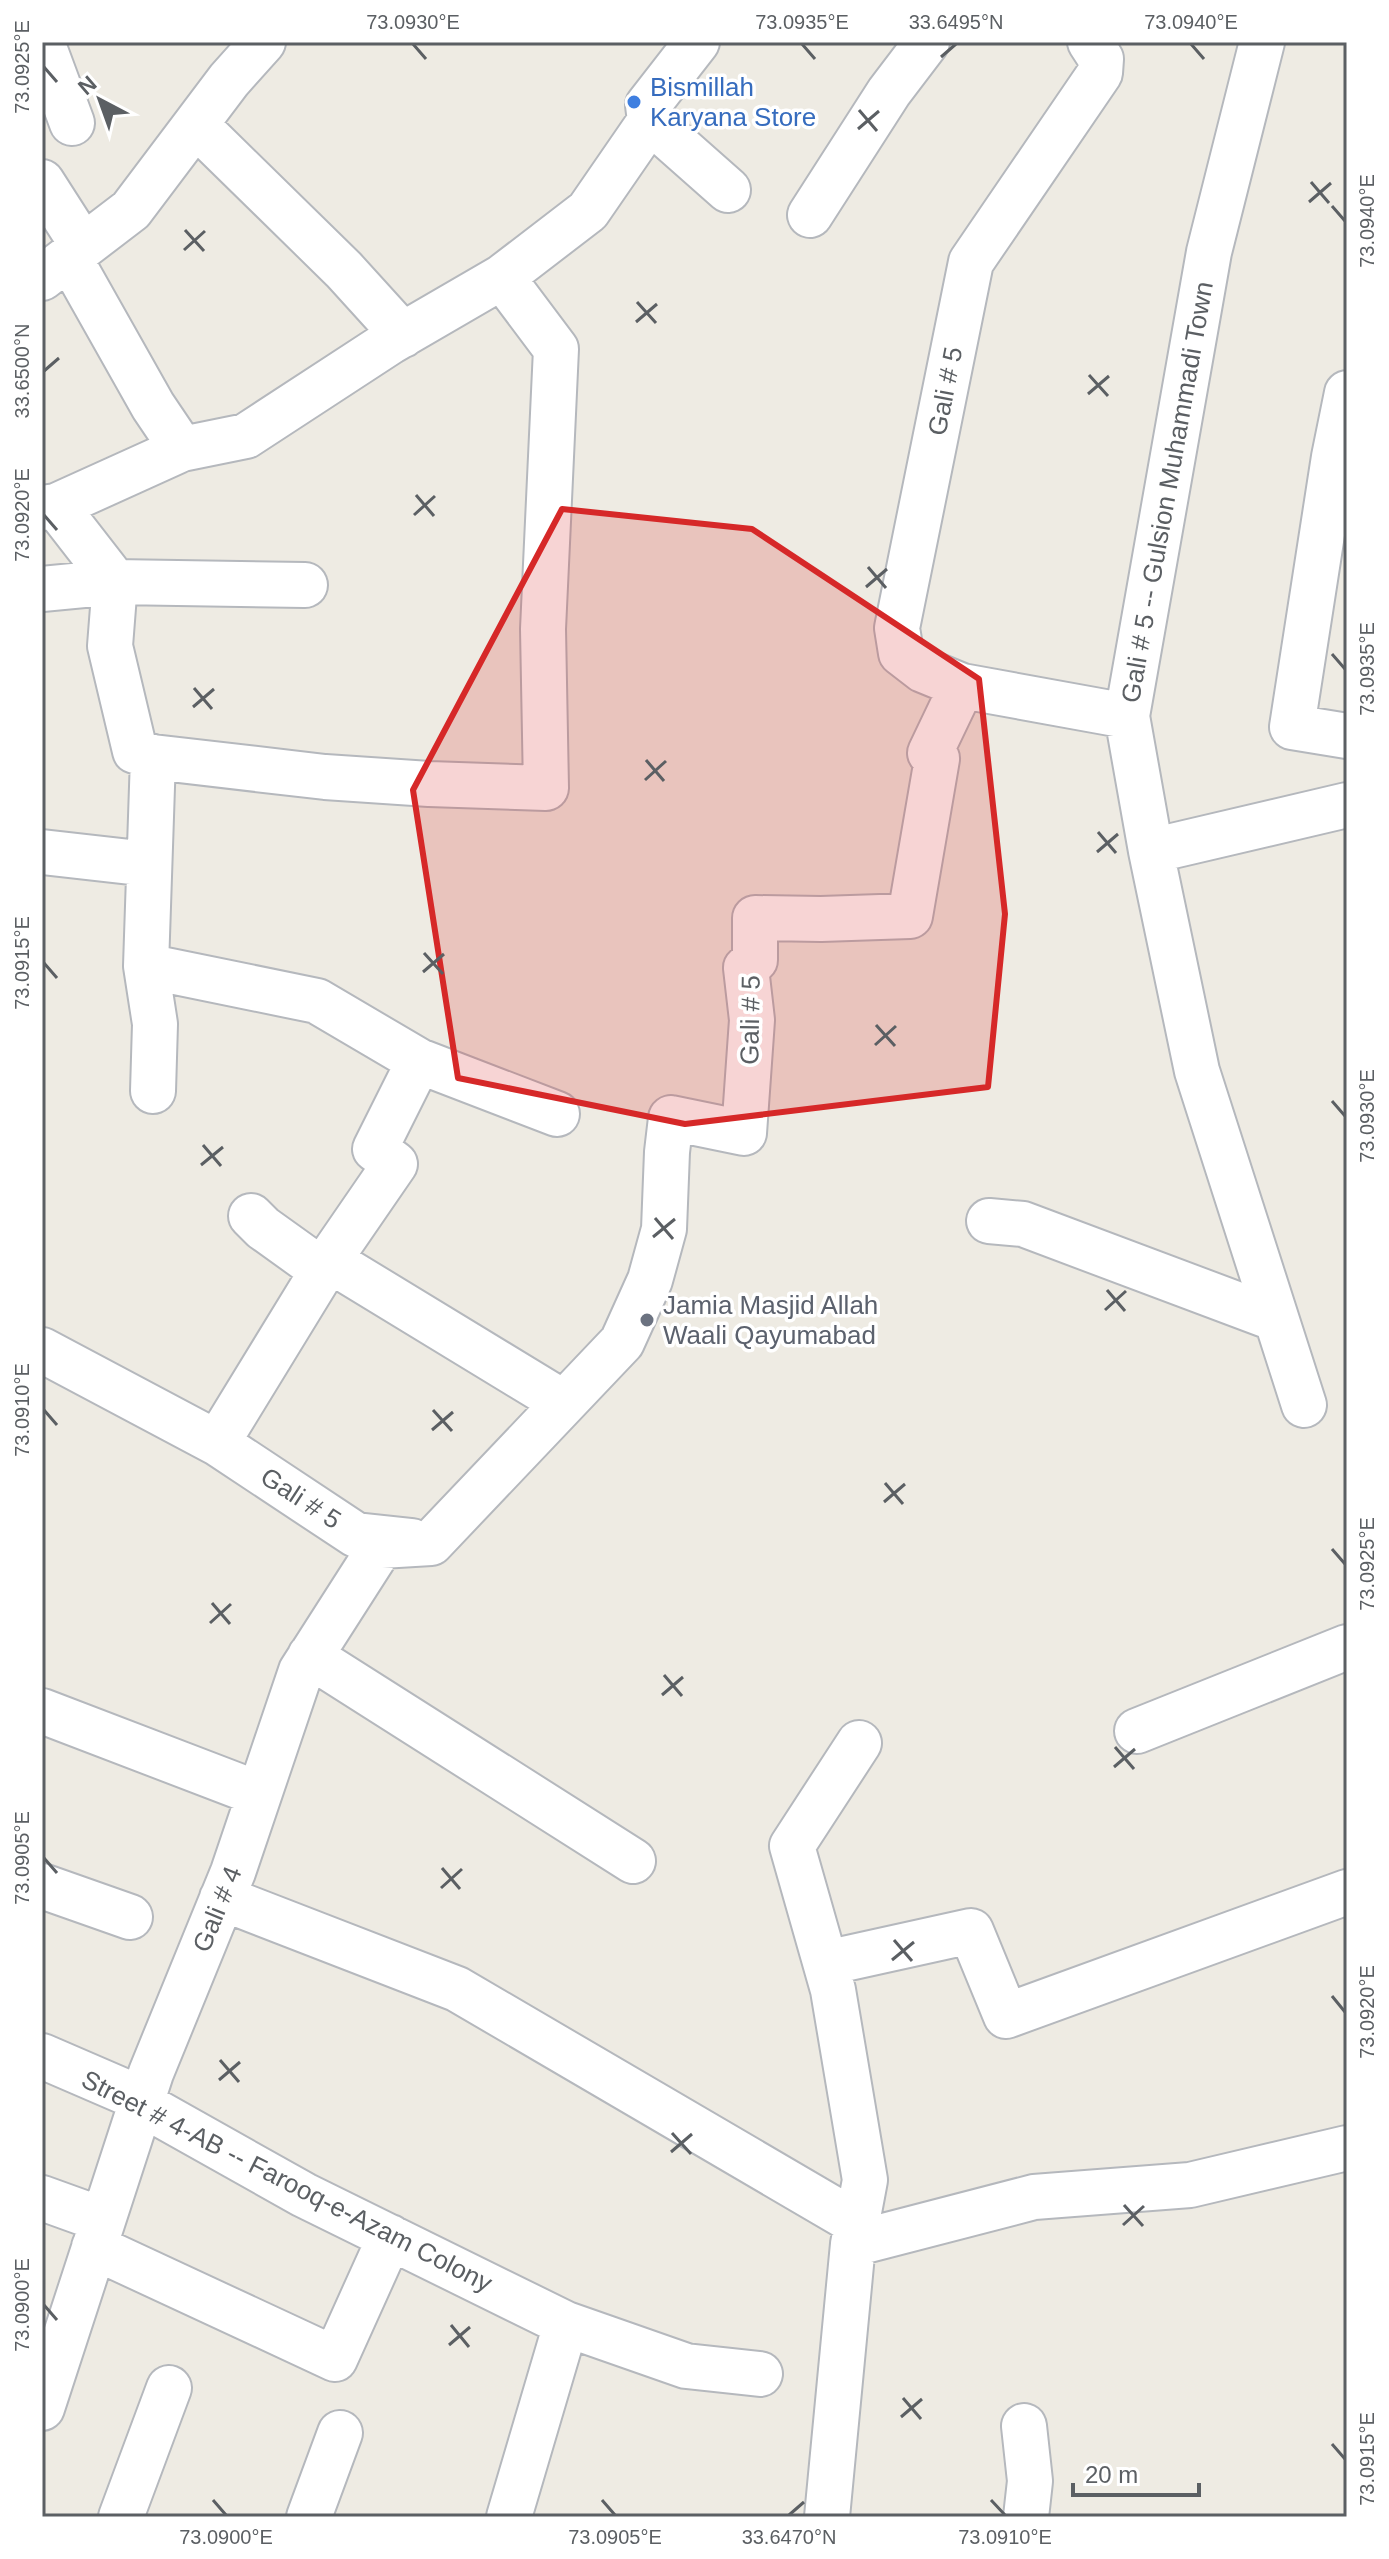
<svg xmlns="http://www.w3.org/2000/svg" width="1389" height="2559" viewBox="0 0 1389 2559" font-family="Helvetica,sans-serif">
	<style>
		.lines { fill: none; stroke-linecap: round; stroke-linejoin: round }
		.street-casing { stroke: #b5b8bd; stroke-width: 48 }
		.street { stroke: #fff; stroke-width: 44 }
		.marked { fill: #d62828; fill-opacity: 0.2; stroke: #d62828; stroke-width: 6; stroke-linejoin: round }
		.ticks { fill: none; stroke: #5b5f63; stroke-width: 3 }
		.shop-dot { fill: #3f7fe0; stroke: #fff; stroke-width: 3 }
		.worship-dot { fill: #6b7280; stroke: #fff; stroke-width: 3 }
		.labels { text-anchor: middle; stroke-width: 7; stroke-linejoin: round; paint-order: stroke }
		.shop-label { font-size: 26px; fill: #366cbe; stroke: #fff; text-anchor: start }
		.street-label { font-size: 26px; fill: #5b5f63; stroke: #fff }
		.worship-label { font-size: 26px; fill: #5b616d; stroke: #fff; text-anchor: start }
		.neatline { fill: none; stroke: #5b5f63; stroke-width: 3 }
		.ticks-label { font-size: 20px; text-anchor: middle; fill: #5b5f63 }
	</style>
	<rect width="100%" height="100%" fill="#eeebe3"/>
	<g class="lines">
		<g class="street-casing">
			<path id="street" d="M 42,42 L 72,123
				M 1090,42 L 1101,59 L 1100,73 L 971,262 L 897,628 L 901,653 L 923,670 L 962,686 L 1127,716
				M 1262,42 L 1209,252 L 1127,716 L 1151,851 L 1197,1071 L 1304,1405
				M 650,121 L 728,190
				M 196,125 L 344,270 L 403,335
				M 42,182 L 83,246
				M 810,215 L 889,92 L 927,42
				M 69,257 L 153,406 L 182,449
				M 42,278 L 131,210 L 229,80 L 263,42
				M 1347,393 L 1334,457 L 1292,727 L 1347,736
				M 56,506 L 115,582 L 110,646 L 135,751 L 153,757 L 146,966 L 317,1001 L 419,1061 L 375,1149 L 395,1164 L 329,1260
				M 42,508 L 56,506 L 182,449 L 246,436 L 390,342 L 502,277 L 588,211 L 650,121 L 648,105 L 697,42
				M 42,589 L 115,582 L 305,585
				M 153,757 L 325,777 L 429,784 L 546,788 L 543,629 L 556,349 L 502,277
				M 1151,851 L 1347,805
				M 42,852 L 148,864
				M 146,966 L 155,1024 L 153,1091
				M 419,1061 L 557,1114
				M 251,1216 L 263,1228 L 323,1271
				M 989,1221 L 1023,1224 L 1276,1319
				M 42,1350 L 217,1443 L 356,1535 L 412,1541
				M 217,1443 L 329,1260 L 564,1403
				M 431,1543 L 622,1342 L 650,1280 L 664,1229 L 667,1152 L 671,1118 L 744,1133 L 752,1020 L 746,968 L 755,960 L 755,918 L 821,919 L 910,916 L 937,759 L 930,753 L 962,686
				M 310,1656 L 633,1861
				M 42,1711 L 259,1794
				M 1137,1731 L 1347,1647
				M 42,1886 L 130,1917
				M 222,1898 L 457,1989 L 857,2223
				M 826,1963 L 971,1931 L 1006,2016 L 1347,1892
				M 42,2056 L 130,2094 L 142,2104 L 304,2195 L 566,2324 L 509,2517
				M 42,2198 L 103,2220
				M 853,2244 L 1034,2197 L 1190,2185 L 1347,2148
				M 94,2247 L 335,2359 L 390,2237
				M 566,2324 L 686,2366 L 760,2374
				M 42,2408 L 151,2073 L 233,1872 L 301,1671 L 381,1546 L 431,1543
				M 1024,2426 L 1030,2481 L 1026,2517
				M 121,2517 L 169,2388
				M 309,2517 L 340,2433
				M 827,2517 L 853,2244 L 865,2180 L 833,1990 L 792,1846 L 859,1743"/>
		</g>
		<use href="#street" class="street"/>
	</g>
	<path class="marked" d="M 562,509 L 752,529 L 979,679 L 1005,914 L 988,1087 L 685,1124 L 458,1078 L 413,790 Z"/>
	<path class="ticks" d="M 413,44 L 426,59M 802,44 L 815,59M 1191,44 L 1204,59M 941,57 L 956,44M 44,67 L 57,82M 859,110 L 877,131M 858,129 L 879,111M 1311,182 L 1329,203M 1309,202 L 1331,183M 1332,206 L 1345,221M 185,230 L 204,251M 184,250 L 205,231M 637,302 L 656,323M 636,322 L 657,304M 44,371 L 59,358M 1089,375 L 1108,396M 1088,394 L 1109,376M 416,495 L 434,516M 44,515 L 57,530M 414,515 L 435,496M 868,567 L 886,588M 866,587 L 887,569M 1332,654 L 1345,669M 194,688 L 212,709M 193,707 L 214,689M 646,760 L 664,781M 645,780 L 666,761M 1098,832 L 1116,853M 1097,852 L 1118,834M 424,953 L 443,974M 44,963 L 57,978M 423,972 L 444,954M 876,1025 L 895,1046M 875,1045 L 896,1026M 1332,1101 L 1345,1116M 203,1145 L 221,1166M 201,1165 L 223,1147M 655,1218 L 673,1239M 653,1237 L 675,1219M 1107,1290 L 1125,1311M 1105,1310 L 1126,1291M 44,1410 L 57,1425M 433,1410 L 452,1431M 432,1430 L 453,1412M 885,1483 L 903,1504M 884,1502 L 905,1484M 1332,1549 L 1345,1564M 212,1603 L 230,1624M 210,1623 L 231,1604M 664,1675 L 682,1696M 662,1695 L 683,1677M 1115,1747 L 1134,1769M 1114,1767 L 1135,1749M 44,1858 L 57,1873M 442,1868 L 460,1889M 441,1888 L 462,1869M 894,1940 L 912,1961M 892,1960 L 914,1942M 1332,1996 L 1345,2012M 220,2060 L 239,2082M 219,2080 L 240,2062M 672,2133 L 691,2154M 671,2152 L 692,2134M 1124,2205 L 1143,2226M 1123,2225 L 1144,2206M 44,2305 L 57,2320M 451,2325 L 469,2347M 449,2345 L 470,2327M 903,2398 L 921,2419M 901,2417 L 922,2399M 1332,2444 L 1345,2459M 213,2500 L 226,2515M 602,2500 L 615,2515M 991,2500 L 1005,2515M 789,2515 L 804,2502"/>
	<circle class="shop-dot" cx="634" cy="102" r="8"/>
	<circle class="worship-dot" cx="647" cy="1320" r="8"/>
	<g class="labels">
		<g class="shop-label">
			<text x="650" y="96">Bismillah<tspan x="650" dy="30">Karyana Store</tspan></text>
		</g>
		<g class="street-label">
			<text transform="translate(945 391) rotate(-79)" y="9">Gali # 5</text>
			<text transform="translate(1167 492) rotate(-80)" y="9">Gali # 5 -- Gulsion Muhammadi Town</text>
			<text transform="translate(750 1020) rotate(-89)" y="9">Gali # 5</text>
			<text transform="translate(301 1498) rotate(33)" y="9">Gali # 5</text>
			<text transform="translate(217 1909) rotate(-68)" y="9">Gali # 4</text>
			<text transform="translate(287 2181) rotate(27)" y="9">Street # 4-AB -- Farooq-e-Azam Colony</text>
		</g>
		<g class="worship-label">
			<text x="663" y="1314">Jamia Masjid Allah<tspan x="663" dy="30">Waali Qayumabad</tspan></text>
		</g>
	</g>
	<rect width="1389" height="2559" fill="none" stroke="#ffffff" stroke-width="88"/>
	<g transform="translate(100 100) rotate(319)" stroke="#ffffff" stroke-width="6" paint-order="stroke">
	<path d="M0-6L14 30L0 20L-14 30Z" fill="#5b5f63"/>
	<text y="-12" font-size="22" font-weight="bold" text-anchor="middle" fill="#5b5f63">N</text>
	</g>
	<path d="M1073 2483v12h126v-12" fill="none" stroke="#5b5f63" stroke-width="4"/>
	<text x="1085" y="2483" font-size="24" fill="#5b5f63" stroke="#ffffff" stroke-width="6" paint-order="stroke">20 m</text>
	<rect x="44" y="44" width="1301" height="2471" class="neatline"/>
	<g class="ticks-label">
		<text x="413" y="29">73.0930°E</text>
		<text x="802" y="29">73.0935°E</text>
		<text x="956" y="29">33.6495°N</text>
		<text x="1191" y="29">73.0940°E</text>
		<text transform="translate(22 67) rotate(-90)" y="7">73.0925°E</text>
		<text transform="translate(1367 221) rotate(-90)" y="7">73.0940°E</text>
		<text transform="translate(22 371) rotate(-90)" y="7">33.6500°N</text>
		<text transform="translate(22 515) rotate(-90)" y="7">73.0920°E</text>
		<text transform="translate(1367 669) rotate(-90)" y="7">73.0935°E</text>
		<text transform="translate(22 963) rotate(-90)" y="7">73.0915°E</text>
		<text transform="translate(1367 1116) rotate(-90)" y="7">73.0930°E</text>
		<text transform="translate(22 1410) rotate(-90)" y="7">73.0910°E</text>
		<text transform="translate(1367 1564) rotate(-90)" y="7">73.0925°E</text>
		<text transform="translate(22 1858) rotate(-90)" y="7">73.0905°E</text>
		<text transform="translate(1367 2012) rotate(-90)" y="7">73.0920°E</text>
		<text transform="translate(22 2305) rotate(-90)" y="7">73.0900°E</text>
		<text transform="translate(1367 2459) rotate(-90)" y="7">73.0915°E</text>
		<text x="226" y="2544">73.0900°E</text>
		<text x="615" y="2544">73.0905°E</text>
		<text x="789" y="2544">33.6470°N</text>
		<text x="1005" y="2544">73.0910°E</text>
	</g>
</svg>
